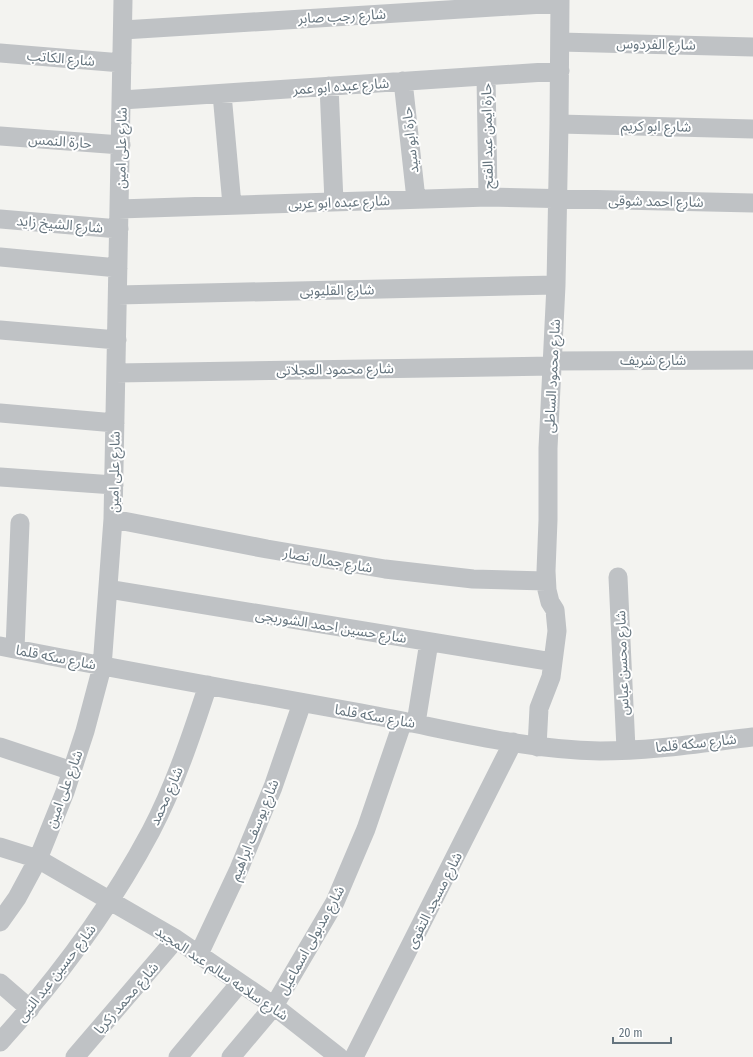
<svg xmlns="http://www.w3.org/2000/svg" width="753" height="1057" viewBox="0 0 753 1057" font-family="'Fira Sans Condensed','Noto Sans Arabic',sans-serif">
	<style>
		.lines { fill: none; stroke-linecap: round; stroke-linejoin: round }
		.minor { stroke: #bfc2c5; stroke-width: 19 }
		.labels { text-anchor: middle; stroke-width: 4; stroke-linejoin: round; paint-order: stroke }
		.street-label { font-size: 14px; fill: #65747e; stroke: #fff }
	</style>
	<rect width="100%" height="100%" fill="#f3f3f0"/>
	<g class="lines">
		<path class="minor" d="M 123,30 L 560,3
			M 560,42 L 753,47
			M 0,53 L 122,63
			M 486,76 L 488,197
			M 403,81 L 416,199
			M 329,86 L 334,202
			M 222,94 L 232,205
			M 122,100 L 560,71
			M 559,124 L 753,129
			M 0,136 L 121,145
			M 119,209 L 488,197 L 753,203
			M 0,219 L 119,229
			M 0,257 L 118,268
			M 118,295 L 556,285
			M 0,330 L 117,340
			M 553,361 L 753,360
			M 116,373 L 553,366
			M 0,413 L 115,423
			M 0,477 L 114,485
			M 113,519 L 267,549 L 385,569 L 473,579 L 546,581
			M 618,577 L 626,749
			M 108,589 L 553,662
			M 0,646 C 125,671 251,693 377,716 C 451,730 525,750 600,751 C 651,751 702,743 753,737
			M 15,649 L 20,523
			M 416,723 L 429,642
			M 0,747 L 72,771
			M 537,747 L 539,708 L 551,677 L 557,631 L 555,610 L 550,602 L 547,590 L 546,571 L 548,520 L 548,448 L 556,285 L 559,124 L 560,0
			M 0,847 L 38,859 L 176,939 L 274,1006 L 339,1057
			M 0,922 L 17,898 L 38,859 L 65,792 L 85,731 L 102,667 L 113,519 L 123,0
			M 199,954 L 239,869 L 273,787 L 302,703
			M 0,983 L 30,1009
			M 0,1042 C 58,978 110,908 151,831 C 175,785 192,734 208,685
			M 75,1057 L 176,939
			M 178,1057 L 240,983
			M 231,1057 L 274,1006 L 335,902 L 366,829 L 403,721
			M 354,1057 L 513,742"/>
	</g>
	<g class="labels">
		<g class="street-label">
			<text transform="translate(342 16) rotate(-3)" y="5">شارع رجب صابر</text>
			<text transform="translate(656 44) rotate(1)" y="5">شارع الفردوس</text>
			<text transform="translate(61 58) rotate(5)" y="5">شارع الكاتب</text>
			<text transform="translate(341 86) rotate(-4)" y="5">شارع عبده ابو عمر</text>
			<text transform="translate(656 126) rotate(1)" y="5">شارع ابو كريم</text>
			<text transform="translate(487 136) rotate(-91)" y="5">حارة ايمن عبد الفتح</text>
			<text transform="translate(410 140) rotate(-96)" y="5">حارة ابو سيد</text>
			<text transform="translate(60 141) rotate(4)" y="5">حارة النمس</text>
			<text transform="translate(121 148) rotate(-89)" y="5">شارع على امين</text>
			<text transform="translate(656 201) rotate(1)" y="5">شارع احمد شوقى</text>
			<text transform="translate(339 202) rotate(-2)" y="5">شارع عبده ابو عربى</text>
			<text transform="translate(60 224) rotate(5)" y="5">شارع الشيخ زايد</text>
			<text transform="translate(337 290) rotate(-1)" y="5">شارع القليوبى</text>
			<text x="653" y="365">شارع شريف</text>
			<text transform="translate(335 369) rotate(-1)" y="5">شارع محمود العجلاتى</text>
			<text transform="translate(552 376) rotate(-87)" y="5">شارع محمود الساطى</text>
			<text transform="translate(114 472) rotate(-89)" y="5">شارع على امين</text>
			<text transform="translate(328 560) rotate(10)" y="5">شارع جمال نصار</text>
			<text transform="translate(331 626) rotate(9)" y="5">شارع حسين احمد الشوربجى</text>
			<text transform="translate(56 657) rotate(11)" y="5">شارع سكه قلما</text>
			<text transform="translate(622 663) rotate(-92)" y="5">شارع محسن عباس</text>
			<text transform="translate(375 716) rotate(10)" y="5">شارع سكه قلما</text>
			<text transform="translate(696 743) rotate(-6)" y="5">شارع سكه قلما</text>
			<text transform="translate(64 789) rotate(-70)" y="5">شارع على امين</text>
			<text transform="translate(166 796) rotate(-66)" y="5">شارع محمد</text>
			<text transform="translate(254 830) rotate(-68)" y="5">شارع يوسف ابراهيم</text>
			<text transform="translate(434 900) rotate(-63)" y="5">شارع مسجد التقوى</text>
			<text transform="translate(311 940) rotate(-61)" y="5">شارع مدبولى اسماعيل</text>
			<text transform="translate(56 973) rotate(-52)" y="5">شارع حسين عبد النبى</text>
			<text transform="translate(222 973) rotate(34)" y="5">شارع سلامه سالم عبد المجيد</text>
			<text transform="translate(126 998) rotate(-49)" y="5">شارع محمد زكريا</text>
		</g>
	</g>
	<path d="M613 1037v6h58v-6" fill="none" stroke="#65747e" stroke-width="2"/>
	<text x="619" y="1037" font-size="12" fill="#65747e" stroke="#ffffff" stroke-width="3" paint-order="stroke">20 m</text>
</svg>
